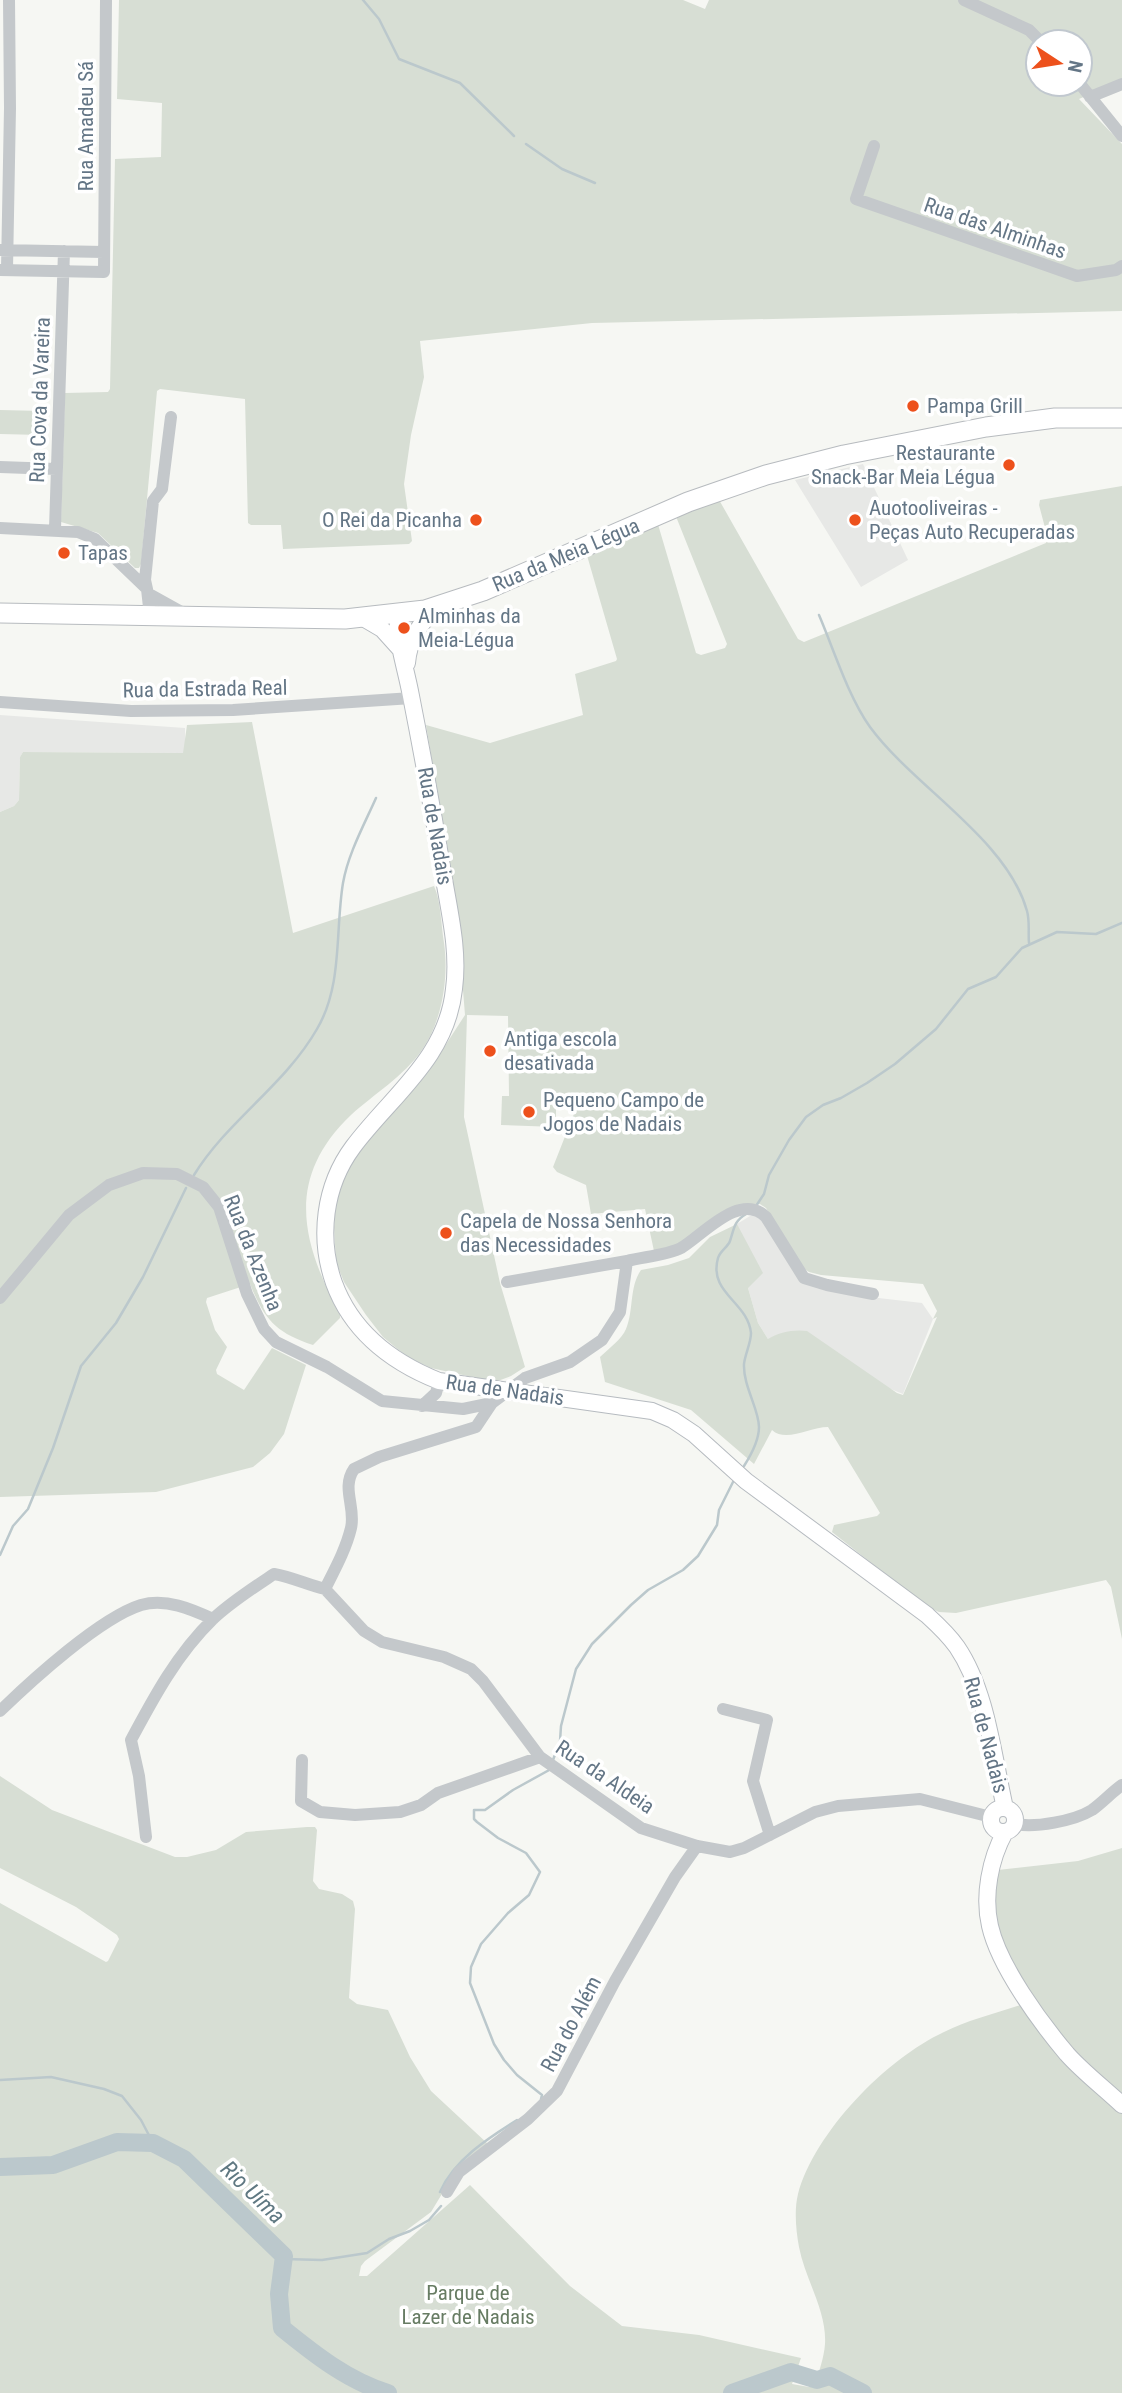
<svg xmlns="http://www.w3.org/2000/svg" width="1122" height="2393" viewBox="0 0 1122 2393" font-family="'Roboto Condensed',sans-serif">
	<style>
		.built { fill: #e7e8e6 }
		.green { fill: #d7ded4; fill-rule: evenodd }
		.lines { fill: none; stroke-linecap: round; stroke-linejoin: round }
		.stream { stroke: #bbc8cc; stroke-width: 2.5 }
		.river { stroke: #bbc8cc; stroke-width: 18 }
		.secondary-casing { stroke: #b6bbc0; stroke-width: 18 }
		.primary-casing { stroke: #b7bbbf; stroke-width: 21 }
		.street { stroke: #c4c8cb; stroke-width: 12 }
		.secondary { stroke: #fff; stroke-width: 16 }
		.primary { stroke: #fff; stroke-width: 19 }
		.poi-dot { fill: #ed511c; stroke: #fff; stroke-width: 2.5 }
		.labels { text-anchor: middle; stroke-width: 7; stroke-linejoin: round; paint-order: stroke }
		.street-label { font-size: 21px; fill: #647686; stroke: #fff }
		.poi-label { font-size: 21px; fill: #647686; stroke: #fff; text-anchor: start }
		.park-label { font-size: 21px; fill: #677c63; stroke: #fff }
		.water-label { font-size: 23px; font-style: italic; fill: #5f7882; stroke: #fff }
	</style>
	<rect width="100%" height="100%" fill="#f6f7f3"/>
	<path class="built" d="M 863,464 L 908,560 L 861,587 L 795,480 Z
		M 0,715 L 185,728 L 185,751 L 183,753 L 23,752 L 20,757 L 19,800 L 14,806 L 0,812 Z
		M 755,1213 L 765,1220 L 804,1283 L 861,1296 L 922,1303 L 933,1319 L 903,1394 L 768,1339 L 758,1323 L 748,1288 L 737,1224 Z"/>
	<path class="green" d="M 119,0 L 683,0 L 705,9 L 709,0 L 1122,0 L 1122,80 L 1079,99 L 1122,144 L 1122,311 L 592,323 L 420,341 L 424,377 L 411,435 L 404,484 L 412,541 L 409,544 L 283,549 L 281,525 L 251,525 L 248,523 L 245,399 L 160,389 L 157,391 L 141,564 L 139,568 L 135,568 L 98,533 L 61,522 L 65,393 L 108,392 L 110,389 L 115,159 L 161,157 L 162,103 L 117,99 ZM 1038,42 L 1080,42 L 1080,84 L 1038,84 Z
		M 0,410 L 42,411 L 41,435 L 0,434 Z
		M 1122,486 L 1122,1639 L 1111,1587 L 1106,1580 L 956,1613 L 939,1612 L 926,1606 L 832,1532 L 834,1525 L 877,1516 L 880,1513 L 828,1427 C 810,1427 786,1443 772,1430 L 754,1464 L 691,1410 L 605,1382 L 600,1357 C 608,1349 622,1339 626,1329 C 634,1310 629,1287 641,1270 L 668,1265 L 689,1258 L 710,1237 L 737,1224 L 763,1273 L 748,1288 L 758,1323 L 768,1339 C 778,1332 795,1329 807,1331 L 897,1393 L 903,1395 L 937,1317 L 933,1319 L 937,1311 L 923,1284 L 821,1275 L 809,1272 L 803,1268 L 766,1208 L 760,1204 L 748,1204 L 681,1245 L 654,1251 L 645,1209 L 591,1214 L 586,1185 L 557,1172 L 553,1167 L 579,1101 L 556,1099 L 556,1127 L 501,1125 L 502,1096 L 509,1096 L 508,1016 L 467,1015 L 464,1117 L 500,1283 L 525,1367 L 511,1376 L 495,1382 L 431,1368 L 406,1356 L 383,1337 L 366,1315 L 344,1282 L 336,1262 L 334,1227 L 337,1191 L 352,1162 L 383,1122 L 428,1072 L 465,1015 L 456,903 L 426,725 L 490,743 L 583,715 L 575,674 L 616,661 L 617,659 L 586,552 L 657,521 L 696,653 L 701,655 L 725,648 L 727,644 L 675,514 L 718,498 L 798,639 L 804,642 L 1046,543 L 1048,539 L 1039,505 L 1040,500 Z
		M 252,722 L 293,933 L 434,886 C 441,901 441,925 444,943 C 449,978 442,1021 422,1050 C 404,1076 374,1094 351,1115 C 285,1178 301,1242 340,1314 L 340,1318 L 313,1345 C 276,1333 264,1319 250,1284 L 207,1298 L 206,1302 L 215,1330 L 227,1347 L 216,1370 L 217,1374 L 244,1390 L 272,1348 L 306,1365 L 284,1434 L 270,1453 L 253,1467 L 156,1492 L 0,1497 L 0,812 L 14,806 L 19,800 L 20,757 L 23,752 L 183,753 L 187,725 Z
		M 0,1776 L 52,1810 L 175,1857 L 187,1857 L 216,1850 L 246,1832 L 307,1827 L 315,1827 L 317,1830 L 313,1881 L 319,1889 L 342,1894 L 353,1901 L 355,1909 L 349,1998 L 357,2004 L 388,2010 L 410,2057 L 431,2091 L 488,2144 L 454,2174 L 431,2212 L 365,2261 L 361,2266 L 359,2276 L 367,2276 L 470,2185 L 570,2286 L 622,2326 L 699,2335 L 801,2358 L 792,2384 L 809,2387 L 815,2385 C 819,2371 824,2358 825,2344 C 827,2311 805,2279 799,2247 C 796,2231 794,2210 798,2194 C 815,2132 886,2059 944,2032 C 970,2019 1001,2012 1029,2002 L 1016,1971 L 1003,1946 L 992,1908 L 998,1870 L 1078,1861 L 1122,1848 L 1122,2393 L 0,2393 L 0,1903 L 106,1962 L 108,1961 L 119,1939 L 117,1935 L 76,1907 L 0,1868 Z"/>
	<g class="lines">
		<path class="stream" d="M 363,0 L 379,19 L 399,59 L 460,83 L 514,136
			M 526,144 L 562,169 L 595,183
			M 819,615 C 834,650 848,696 870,727 C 914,787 1007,839 1027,911 C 1030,921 1028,933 1029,943
			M 194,1175 C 227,1121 285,1085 317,1029 C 343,985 335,931 343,883 C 348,854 364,825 376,798
			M 756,1206 L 764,1194 L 769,1175 L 789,1140 L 806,1117 L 823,1105 L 841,1098 L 867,1083 L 895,1064 L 936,1029 L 968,989 L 996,977 L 1022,948 L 1057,932 L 1096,934 L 1122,923
			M 744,1466 C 751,1455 759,1441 759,1427 C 759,1409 743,1386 744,1364 C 745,1354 751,1343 751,1333 C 748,1302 708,1293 718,1258 C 720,1251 728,1247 730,1241 C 734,1229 734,1221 746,1214
			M 0,1555 L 13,1526 L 28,1509 L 53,1448 L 81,1366 L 116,1323 L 143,1277 L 186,1188
			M 553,1760 L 560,1741 L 561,1726 L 576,1669 L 592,1644 L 631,1605 L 648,1590 L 683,1570 L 698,1556 L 717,1525 L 719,1510 L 733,1482
			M 0,2080 L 51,2077 L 104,2089 L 122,2096 L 141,2120 L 153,2143
			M 541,2099 L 542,2095 L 517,2075 L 504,2060 L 494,2044 L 470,1983 L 471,1967 L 481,1944 L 508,1913 L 529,1895 L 540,1872 L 526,1853 L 498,1838 L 477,1822 L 474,1819 L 474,1810 L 485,1810 L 513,1790 L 551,1769
			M 440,2192 C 454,2160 488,2138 517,2120
			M 284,2259 L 322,2260 L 367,2253 L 389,2239 L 410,2231 L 429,2220 L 441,2206"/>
		<path class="river" d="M 0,2167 L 53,2165 L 117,2142 L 153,2143 L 184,2159 L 284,2256 L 279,2294 L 282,2328 C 314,2354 348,2381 388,2393
			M 732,2393 L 791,2372 L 817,2380 L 830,2376 L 863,2393"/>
		<g class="secondary-casing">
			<path id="secondary" d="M 404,613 L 399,620 L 397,629 C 400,652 407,674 411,696 C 423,757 434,818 444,879 C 450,915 459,952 454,989 C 447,1058 391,1096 353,1147 C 324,1186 318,1238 334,1283 C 352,1332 391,1362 439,1381 L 652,1411 L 673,1420 L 694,1434 L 746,1481 L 927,1615 C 938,1625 948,1634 957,1647 C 987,1691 993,1756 1005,1808
				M 365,619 L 382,629 L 400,649
				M 407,663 C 409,639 420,624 436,607
				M991 1820a12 12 0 1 1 24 0a12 12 0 1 1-24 0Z
				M 1005,1832 C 990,1859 983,1896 990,1926 C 999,1966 1040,2022 1067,2054 C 1083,2072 1104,2088 1122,2105"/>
		</g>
		<g class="primary-casing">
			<path id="primary" d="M 0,613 L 345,619 L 425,610 L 483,591 L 688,502 L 766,475 L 844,455 L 986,427 L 1055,418 L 1122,418"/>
		</g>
		<path class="street" d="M 964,0 L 1029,30 L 1041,42
			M 1080,84 L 1122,136
			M 1090,97 L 1122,84
			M 874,146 L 856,199 L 1077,276 L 1116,270 L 1122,266
			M 0,250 L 104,252
			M 7,269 L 10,108 L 9,0
			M 0,270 L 104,272 L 106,0
			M 0,467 L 56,469
			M 0,528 L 78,532 L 95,539 L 147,589 L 150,616
			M 55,529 L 64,251
			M 147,589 L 145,580 L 153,501 L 162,489 L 171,417
			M 149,594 L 185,614
			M 0,702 L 131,711 L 233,710 L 412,698
			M 507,1282 L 627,1261
			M 0,1298 L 69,1215 L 109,1185 L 143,1173 L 177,1174 L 203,1187 L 219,1207 L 247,1294 L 264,1329 L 276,1342 L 327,1367 L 382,1401 L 463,1409 L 492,1403 L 525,1378 L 570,1362 L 602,1340 L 620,1312 L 627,1261 C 642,1257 668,1255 681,1248 C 703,1235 740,1191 766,1217 L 804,1278 L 827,1285 L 873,1294
			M 422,1406 L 436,1393 L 439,1381
			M 325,1589 L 364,1631 L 382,1642 L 444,1657 L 471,1669 L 483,1681 L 540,1757 L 641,1828 L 697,1846 L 730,1852 L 744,1848 L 815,1812 L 838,1806 L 920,1799 L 991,1817
			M 325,1589 C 335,1569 346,1549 351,1528 C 356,1507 341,1488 354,1469 L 379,1457 L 476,1427 L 492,1403
			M 723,1709 L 767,1720 L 753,1781 L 770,1835
			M 0,1711 C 32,1680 100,1618 141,1605 C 166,1598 191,1609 213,1619
			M 302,1760 L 301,1801 L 320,1812 L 355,1815 L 400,1812 L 421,1805 L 438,1793 L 540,1757
			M 1015,1824 C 1035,1828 1074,1821 1092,1810 C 1102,1803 1112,1792 1122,1785
			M 146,1837 L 139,1776 L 131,1740 C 154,1697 177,1654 213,1619 C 231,1602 253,1588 274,1574 C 292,1577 308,1585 325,1589
			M 447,2192 L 459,2172 L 528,2119 L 557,2091 L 615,1981 L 675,1877 L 697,1846"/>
		<use href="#secondary" class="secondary"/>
		<use href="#primary" class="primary"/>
	</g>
	<g class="poi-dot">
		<circle cx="913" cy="406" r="7"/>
		<circle cx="1009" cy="465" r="7"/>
		<circle cx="476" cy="520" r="7"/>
		<circle cx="855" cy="520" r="7"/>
		<circle cx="64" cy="553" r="7"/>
		<circle cx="404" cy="628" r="7"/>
		<circle cx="490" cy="1051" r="7"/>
		<circle cx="529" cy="1112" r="7"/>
		<circle cx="446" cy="1233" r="7"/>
	</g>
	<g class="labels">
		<g class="street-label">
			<text transform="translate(86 126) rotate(-90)" y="7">Rua Amadeu Sá</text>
			<text transform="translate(995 228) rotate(19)" y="7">Rua das Alminhas</text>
			<text transform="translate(40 400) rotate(-88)" y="7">Rua Cova da Vareira</text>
			<text transform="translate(566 555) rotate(-23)" y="7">Rua da Meia Légua</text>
			<text transform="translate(205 689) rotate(-1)" y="7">Rua da Estrada Real</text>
			<text transform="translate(435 826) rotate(80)" y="7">Rua de Nadais</text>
			<text transform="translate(253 1253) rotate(68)" y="7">Rua da Azenha</text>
			<text transform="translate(505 1390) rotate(8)" y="7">Rua de Nadais</text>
			<text transform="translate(986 1735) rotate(75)" y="7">Rua de Nadais</text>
			<text transform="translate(605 1777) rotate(34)" y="7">Rua da Aldeia</text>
			<text transform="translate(571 2024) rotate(-62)" y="7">Rua do Além</text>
		</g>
		<g class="poi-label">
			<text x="927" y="413">Pampa Grill</text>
			<text x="995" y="460" text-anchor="end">Restaurante<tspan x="995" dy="24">Snack-Bar Meia Légua</tspan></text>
			<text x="869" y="515">Auotooliveiras -<tspan x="869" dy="24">Peças Auto Recuperadas</tspan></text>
			<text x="462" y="527" text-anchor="end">O Rei da Picanha</text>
			<text x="78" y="560">Tapas</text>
			<text x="418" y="623">Alminhas da<tspan x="418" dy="24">Meia-Légua</tspan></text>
			<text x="504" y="1046">Antiga escola<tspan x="504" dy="24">desativada</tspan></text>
			<text x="543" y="1107">Pequeno Campo de<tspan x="543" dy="24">Jogos de Nadais</tspan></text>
			<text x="460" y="1228">Capela de Nossa Senhora<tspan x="460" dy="24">das Necessidades</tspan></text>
		</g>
		<g class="park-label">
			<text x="468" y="2300">Parque de<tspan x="468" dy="24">Lazer de Nadais</tspan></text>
		</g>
		<g class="water-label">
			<text transform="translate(253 2192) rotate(44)" y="8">Rio Uíma</text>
		</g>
	</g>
	<g transform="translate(1059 63) rotate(102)"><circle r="33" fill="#ffffff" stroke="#c1c8cf" stroke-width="2"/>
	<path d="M0-5L12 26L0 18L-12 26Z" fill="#ed511c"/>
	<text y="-10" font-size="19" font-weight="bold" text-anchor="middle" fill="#647686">N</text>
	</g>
</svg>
